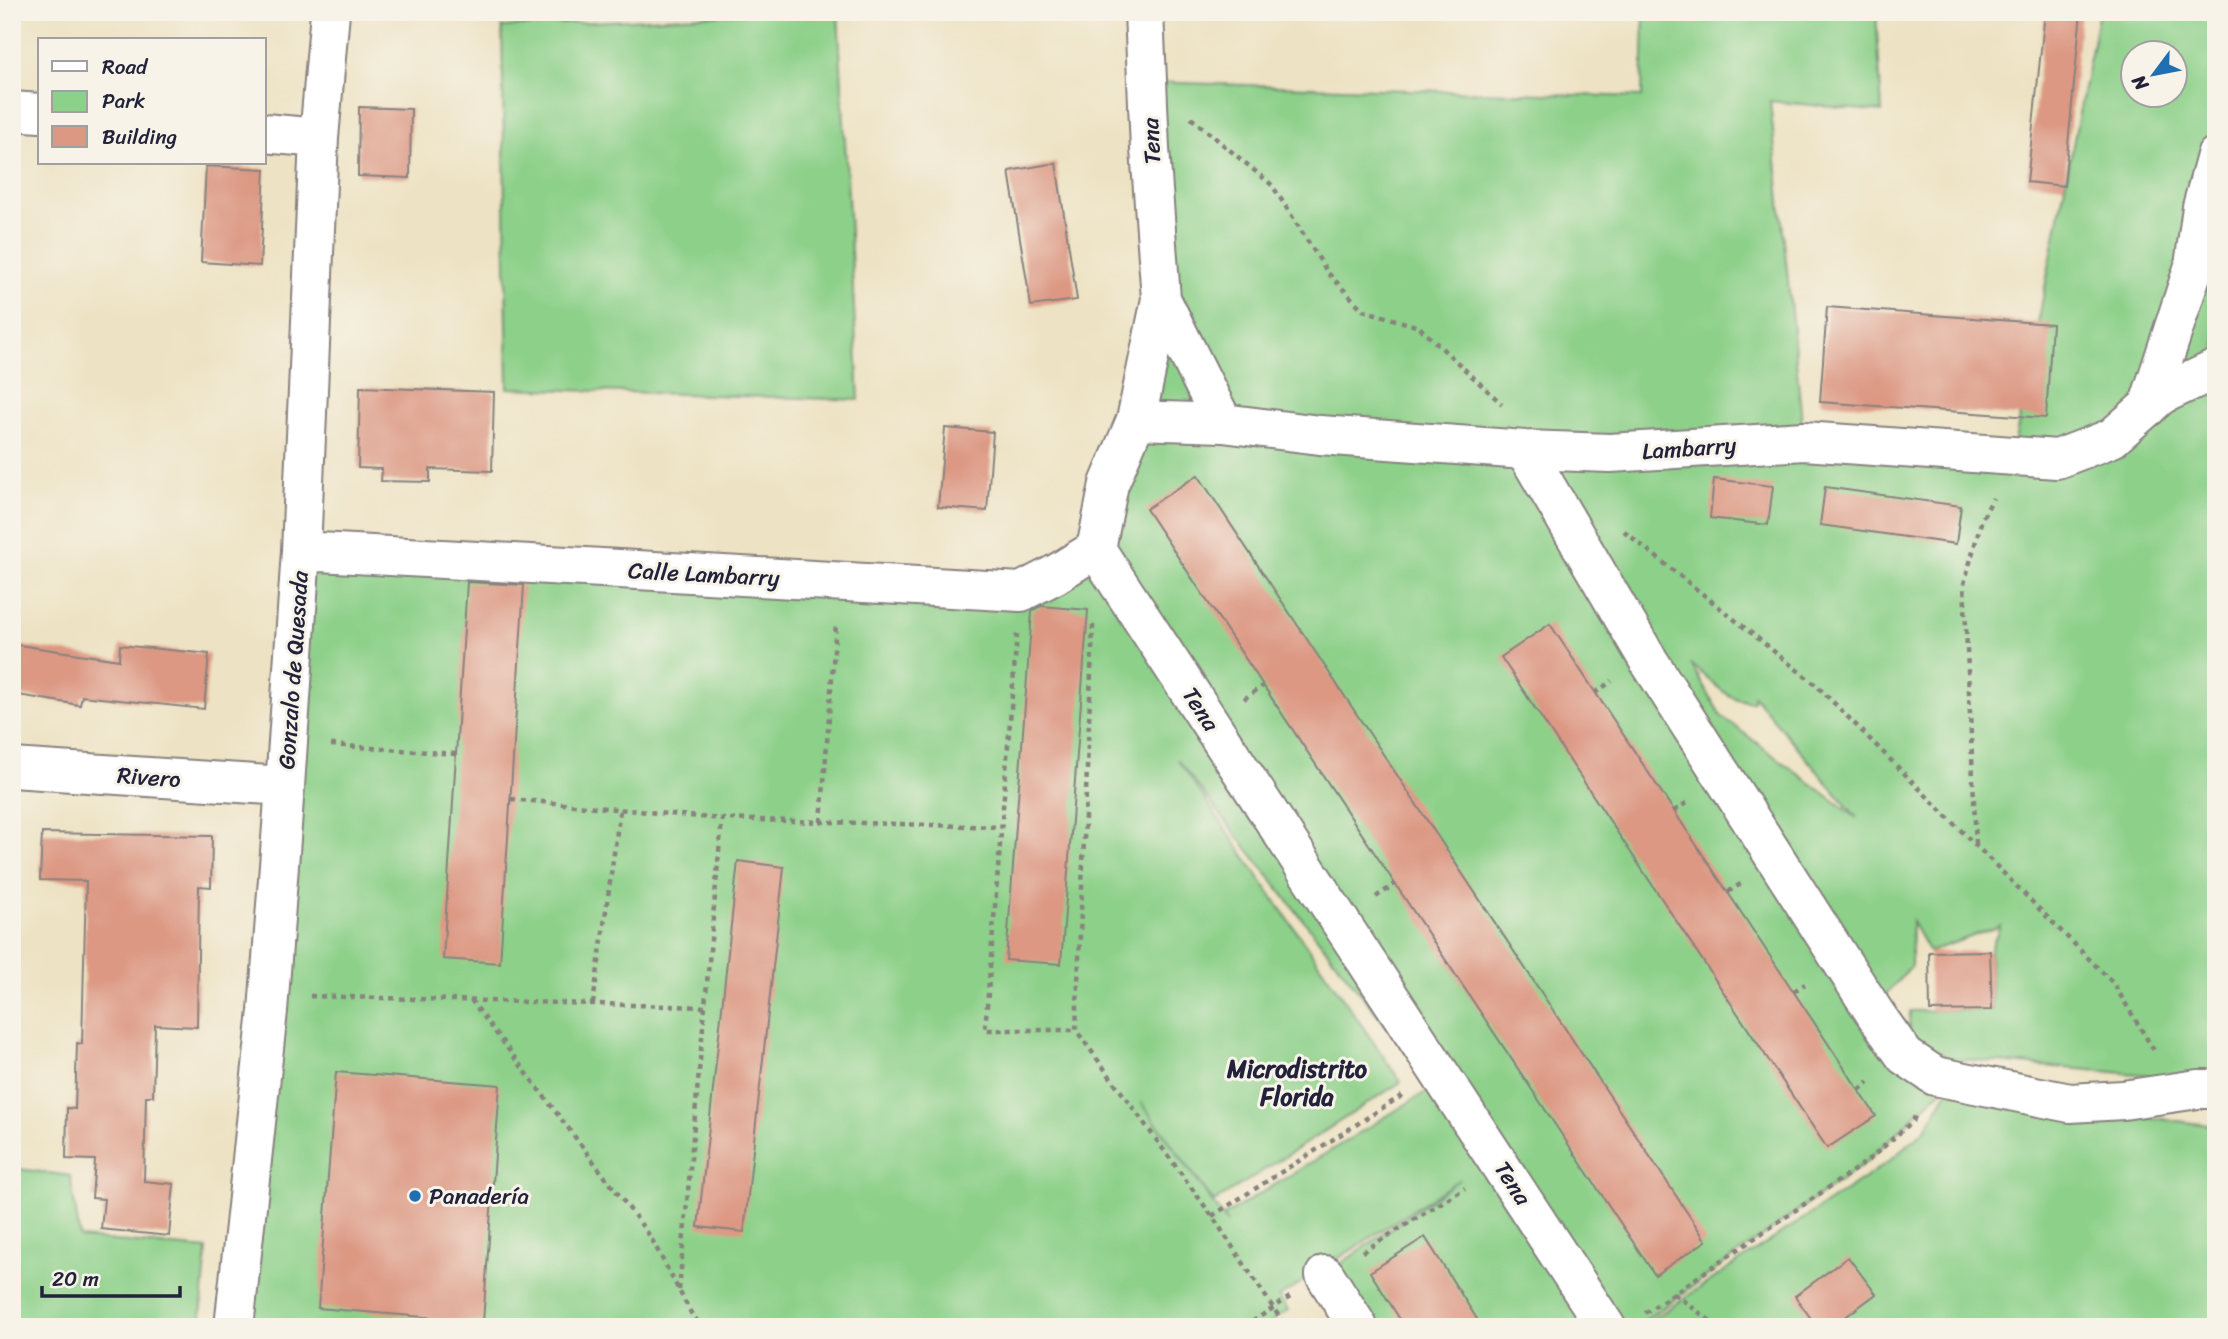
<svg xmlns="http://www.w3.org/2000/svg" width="2228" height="1339" viewBox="0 0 2228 1339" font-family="Sriracha,sans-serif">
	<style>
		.green { fill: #8cd089; stroke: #577962; stroke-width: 2; fill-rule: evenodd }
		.building { fill: #dc9883 }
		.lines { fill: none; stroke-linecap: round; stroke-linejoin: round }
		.street-casing { stroke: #88827f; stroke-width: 42 }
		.path { stroke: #88827f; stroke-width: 4.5; stroke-dasharray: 5 5; stroke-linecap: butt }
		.street { stroke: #fff; stroke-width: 38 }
		.poi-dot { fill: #1f6fb2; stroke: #f7f3e8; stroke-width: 2.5 }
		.labels { text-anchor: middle; stroke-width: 6; stroke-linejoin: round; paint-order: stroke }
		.street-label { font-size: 23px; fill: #22223b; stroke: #f7f3e8 }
		.poi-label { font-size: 23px; fill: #22223b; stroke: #f7f3e8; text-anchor: start }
		.neighbourhood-label { font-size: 24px; font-weight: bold; fill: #22223b; stroke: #f7f3e8 }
	</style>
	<rect width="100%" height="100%" fill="#f7f3e8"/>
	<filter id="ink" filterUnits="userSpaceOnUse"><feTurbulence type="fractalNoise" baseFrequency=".0143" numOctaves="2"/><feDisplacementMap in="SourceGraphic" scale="14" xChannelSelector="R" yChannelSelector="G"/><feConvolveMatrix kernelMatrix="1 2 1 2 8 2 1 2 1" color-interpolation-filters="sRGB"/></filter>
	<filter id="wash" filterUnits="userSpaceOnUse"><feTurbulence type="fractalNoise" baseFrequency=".00686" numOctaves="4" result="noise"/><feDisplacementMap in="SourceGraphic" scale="28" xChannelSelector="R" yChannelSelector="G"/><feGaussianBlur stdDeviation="1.57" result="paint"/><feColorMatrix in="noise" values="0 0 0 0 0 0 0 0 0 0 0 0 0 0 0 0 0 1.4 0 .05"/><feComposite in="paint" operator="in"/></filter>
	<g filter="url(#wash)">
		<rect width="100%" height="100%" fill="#ede2c3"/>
		<path class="green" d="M 774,12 L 838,12 L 859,400 L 508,388 L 502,27 Z
			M 1644,12 L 1876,12 L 1882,112 L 1770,101 L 1804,441 L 2012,456 L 2099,12 L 2216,12 L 2216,1105 L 2148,1075 L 1950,1058 L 1923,1043 L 1953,1079 L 1866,1162 L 1636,1327 L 1358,1327 L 1325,1275 L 1460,1179 L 1279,1297 L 1288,1310 L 1273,1320 L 1276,1327 L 232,1327 L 301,551 L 1021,592 L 1096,549 L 1161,299 L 1148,82 L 1642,97 ZM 2134,52 L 2176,52 L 2176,94 L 2134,94 ZM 1691,664 C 1708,677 1729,704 1753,701 L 1753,695 L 1857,818 L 1721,716 ZM 1177,759 L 1434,1087 L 1224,1216 L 1227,1223 L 1141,1102 L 1214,1202 L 1401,1082 ZM 1912,922 L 1929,952 L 2000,926 L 1990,951 L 1992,1010 L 1910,1011 L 1909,1028 L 1883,998 L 1911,966 Z
			M 1947,1092 L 2216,1126 L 2216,1327 L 1641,1327 L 1887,1163 L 1926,1129 Z
			M 12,1168 L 70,1176 L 80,1238 L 207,1249 L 200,1327 L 12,1327 Z"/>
		<g id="blocks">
			<path class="building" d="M 2045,12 L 2081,12 L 2064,186 L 2027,182 Z
				M 359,107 L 411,109 L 410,178 L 358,176 Z
				M 1056,163 L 1077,300 L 1031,306 L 1009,171 Z
				M 206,166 L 265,169 L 260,266 L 201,262 Z
				M 1827,307 L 2052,324 L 2046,418 L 1820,402 Z
				M 360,387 L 494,392 L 492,471 L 430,469 L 430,482 L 381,481 L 382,469 L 358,468 Z
				M 945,428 L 993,432 L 987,511 L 938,507 Z
				M 1198,475 L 1706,1241 L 1655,1275 L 1146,509 Z
				M 1714,479 L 1773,486 L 1768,525 L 1710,518 Z
				M 1825,487 L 1961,506 L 1956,544 L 1820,525 Z
				M 467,582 L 524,585 L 500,963 L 443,959 Z
				M 1041,606 L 1088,610 L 1061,964 L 1006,960 L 1032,611 Z
				M 1550,624 L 1876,1116 L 1827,1148 L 1501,657 Z
				M 12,644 L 119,660 L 120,645 L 209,654 L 204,709 L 82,696 L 80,705 L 12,694 Z
				M 42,833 L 212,836 L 211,887 L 199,886 L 197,1027 L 155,1025 L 153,1096 L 146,1096 L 144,1181 L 174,1184 L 169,1236 L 101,1229 L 104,1199 L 92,1198 L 95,1160 L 66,1159 L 67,1108 L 75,1109 L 77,1043 L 82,1044 L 86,881 L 40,880 Z
				M 738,861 L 784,867 L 744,1232 L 698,1227 Z
				M 1990,951 L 1992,1010 L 1930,1011 L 1929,952 Z
				M 336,1072 L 500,1085 L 483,1322 L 318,1308 Z
				M 1425,1237 L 1482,1327 L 1405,1327 L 1370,1272 Z
				M 1848,1257 L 1876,1294 L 1832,1327 L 1817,1327 L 1795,1296 Z"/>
		</g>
	</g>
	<g filter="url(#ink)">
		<use href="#blocks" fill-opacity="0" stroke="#88827f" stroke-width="2"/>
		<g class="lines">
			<g class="street-casing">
				<path id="street" d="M 1144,12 L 1150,149 L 1161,299 L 1136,420 L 1109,484 L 1096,549 L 1606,1327
					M 12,111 L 40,113
					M 264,133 L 319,138
					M 1161,299 L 1223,423
					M 2148,407 L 2194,266 L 2202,207 L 2216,156
					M 1136,420 L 1223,423 L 1320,435 L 1525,450 L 1610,453 L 1804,441 L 2057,459 L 2112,438 L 2161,395 L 2216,369
					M 1525,450 L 1647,658 L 1876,1015 L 1905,1056 L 1935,1076 L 2070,1103 L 2123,1100 L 2198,1089 L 2216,1089
					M 301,551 C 541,565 781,577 1021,592 L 1056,574 L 1096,549
					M 12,768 L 285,786
					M 1325,1275 L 1358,1327
					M 234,1327 L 268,1011 L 285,786 L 301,551 L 319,138 L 330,12"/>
			</g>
			<path class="path" d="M 1191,118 L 1272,185 L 1328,273 L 1363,310 L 1419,327 L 1502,404
				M 1624,531 L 1816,685 L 2113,983 L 2155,1052
				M 1093,625 L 1076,1030 L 1212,1216 L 1286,1327
				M 1017,634 L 985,1030 L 1076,1030
				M 1595,693 L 1612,681
				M 1244,699 L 1264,685
				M 331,745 L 456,754
				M 511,799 L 722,819 L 1001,827
				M 1674,811 L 1688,802
				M 821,822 L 836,624
				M 1976,844 L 1964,584 L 1982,519 L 1993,498
				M 1728,892 L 1742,883
				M 1376,897 L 1395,884
				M 1794,991 L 1805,984
				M 310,996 L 705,1007
				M 471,1000 L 650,1236 L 691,1313 L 702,1327
				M 593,1004 L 620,810
				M 1859,1090 L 1869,1082
				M 1212,1216 L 1403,1095
				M 1362,1252 L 1465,1188
				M 679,1290 L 722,819
				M 1674,1294 L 1712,1322 L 1715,1327
				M 1645,1313 L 1866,1162 L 1913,1121 L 1916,1114
				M 1244,1327 L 1290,1297"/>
			<use href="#street" class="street"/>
		</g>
	</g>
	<circle class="poi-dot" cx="415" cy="1196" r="7"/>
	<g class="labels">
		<g class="street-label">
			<text transform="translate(1151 141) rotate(-93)" y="8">Tena</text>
			<text transform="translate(1689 448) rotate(-4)" y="8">Lambarry</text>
			<text transform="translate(704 574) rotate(3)" y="8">Calle Lambarry</text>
			<text transform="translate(293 670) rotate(-86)" y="8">Gonzalo de Quesada</text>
			<text transform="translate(1201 709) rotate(57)" y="8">Tena</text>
			<text transform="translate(149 777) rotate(4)" y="8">Rivero</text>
			<text transform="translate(1513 1183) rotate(57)" y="8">Tena</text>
		</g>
		<g class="poi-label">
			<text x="429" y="1204">Panadería</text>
		</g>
		<g class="neighbourhood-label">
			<text x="1297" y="1077">Microdistrito<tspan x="1297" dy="28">Florida</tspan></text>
		</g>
	</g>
	<rect width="2228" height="1339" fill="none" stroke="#f7f3e8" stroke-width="42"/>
	<rect x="38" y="38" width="228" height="126" fill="#f7f3e8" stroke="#a29fa3" stroke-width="2"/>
	<rect x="52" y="61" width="35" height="10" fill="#ffffff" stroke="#a29fa3" stroke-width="2"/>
	<text x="102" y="74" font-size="21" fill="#22223b">Road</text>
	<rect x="52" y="91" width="35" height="21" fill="#8cd089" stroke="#a29fa3" stroke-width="2"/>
	<text x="102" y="108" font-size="21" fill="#22223b">Park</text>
	<rect x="52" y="126" width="35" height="21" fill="#dc9883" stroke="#a29fa3" stroke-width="2"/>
	<text x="102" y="144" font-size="21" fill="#22223b">Building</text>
	<g transform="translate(2154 74) rotate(238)"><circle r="33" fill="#f7f3e8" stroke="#a29fa3" stroke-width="2"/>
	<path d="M0-5L12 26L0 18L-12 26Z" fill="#1f6fb2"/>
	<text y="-10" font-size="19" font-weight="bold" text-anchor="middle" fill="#22223b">N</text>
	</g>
	<path d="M42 1286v10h138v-10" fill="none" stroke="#22223b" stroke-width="3.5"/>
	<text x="52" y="1286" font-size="21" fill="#22223b" stroke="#f7f3e8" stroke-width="5" paint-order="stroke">20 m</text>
</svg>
